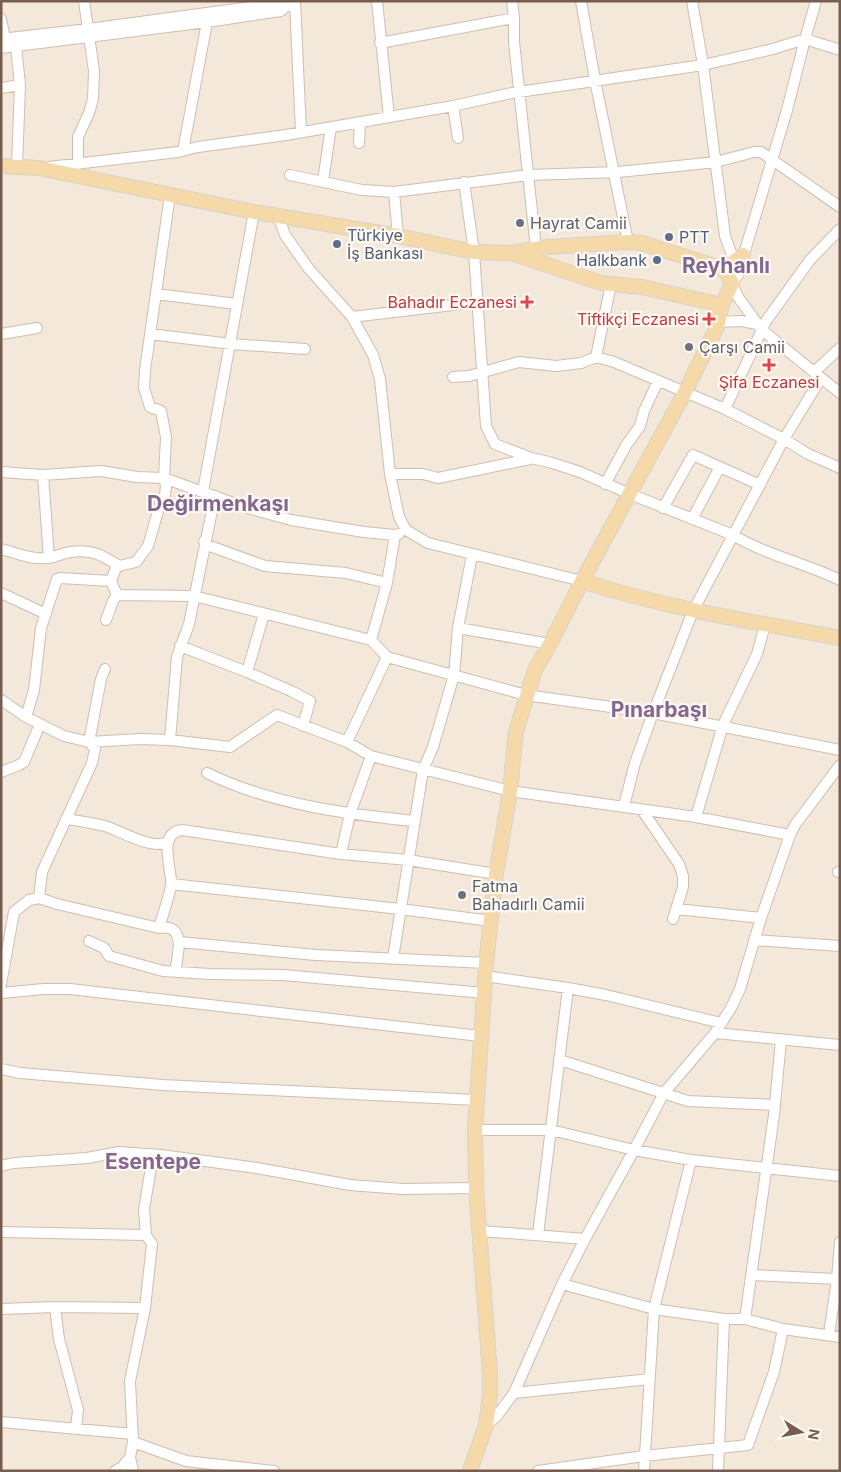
<svg xmlns="http://www.w3.org/2000/svg" width="841" height="1472" viewBox="0 0 841 1472" font-family="Inter,sans-serif">
	<style>
		.residential { fill: #f3e8da }
		.lines { fill: none; stroke-linecap: round; stroke-linejoin: round }
		.minor-casing { stroke: #cebeb1; stroke-width: 12 }
		.major-casing { stroke: #d9d2ce; stroke-width: 16 }
		.minor { stroke: #fff; stroke-width: 10 }
		.major { stroke: #f5d9a9; stroke-width: 14 }
		.worship-dot { fill: #6b7280; stroke: #fef9f2; stroke-width: 2 }
		.service-dot { fill: #5c6f8a; stroke: #fef9f2; stroke-width: 2 }
		.health-dot { fill: #e0444e; stroke: #fef9f2; stroke-width: 2 }
		.labels { text-anchor: middle; stroke-width: 4.5; stroke-linejoin: round; paint-order: stroke }
		.worship-label { font-size: 16px; fill: #5b616d; stroke: #fef9f2; text-anchor: start }
		.service-label { font-size: 16px; fill: #4e5e75; stroke: #fef9f2; text-anchor: start }
		.health-label { font-size: 16px; fill: #be3a42; stroke: #fef9f2; text-anchor: end }
		.district-label { font-size: 21px; font-weight: bold; fill: #836791; stroke: #fef9f2 }
	</style>
	<rect width="100%" height="100%" fill="#fcf5ec"/>
	<path class="residential" d="M 1,1 L 840,1 L 840,1471 L 1,1471 Z"/>
	<g class="lines">
		<g class="minor-casing">
			<path id="minor" d="M 295,1 L 301,132
				M 377,1 L 389,117
				M 512,1 L 514,18 L 514,42 L 536,249
				M 581,1 L 595,80 L 628,242
				M 692,1 L 703,65 L 725,236 L 734,261
				M 816,1 L 805,39 L 787,110 L 741,264 L 738,275 L 732,283 L 738,297 L 762,330 L 840,393
				M 1,19 L 5,39 L 16,46 L 20,85 L 17,167
				M 1,39 L 88,29 L 280,3 L 286,6 L 295,5
				M 380,43 L 514,18
				M 1,48 L 207,22 L 281,11 L 286,6
				M 1,88 L 20,85
				M 453,106 L 458,138
				M 359,143 L 360,122
				M 183,151 L 207,22
				M 78,164 L 78,137 L 89,113 L 93,99 L 94,71 L 84,1
				M 49,167 L 178,152 L 198,147 L 286,135 L 453,106 L 512,93 L 703,65 L 773,49 L 805,39 L 840,50
				M 290,175 L 362,190 L 394,192 L 529,175 L 618,172 L 678,166 L 716,162 L 754,152 L 761,152 L 840,207
				M 323,181 L 331,127
				M 464,182 L 474,252 L 486,426 L 495,444 L 531,458 L 549,462 L 580,472 L 630,494 L 733,535 C 766,555 805,563 840,580
				M 394,192 L 398,236
				M 278,215 L 285,235 L 309,269 L 352,317 L 373,355 L 380,379 L 390,474 L 399,517 L 406,530 L 428,543 L 582,581
				M 156,294 L 237,304
				M 352,317 L 478,302
				M 718,322 L 741,321 L 757,324
				M 1,334 L 37,328
				M 150,334 L 231,344 L 305,349
				M 596,357 L 611,284
				M 814,372 L 840,348
				M 453,377 L 469,376 L 519,362 L 556,366 L 581,363 L 596,357 L 614,362 L 725,409 L 784,439 L 808,454 L 840,468
				M 725,409 L 766,321 L 810,260 L 840,229
				M 1,472 L 43,475 L 101,471 L 137,477 L 164,478 L 244,507 L 291,520 L 364,532 L 395,535 L 399,534
				M 390,474 L 423,474 L 438,478 L 530,459
				M 43,475 L 49,558
				M 605,484 L 627,444 L 640,426 L 644,411 L 658,381
				M 203,491 L 254,212
				M 663,508 L 693,455 L 760,485
				M 692,519 L 720,467
				M 395,535 L 387,583 L 371,640 L 387,657 L 526,695 L 653,713 L 840,750
				M 204,541 L 207,545 L 265,566 L 346,573 L 387,583
				M 1,549 C 16,553 32,560 48,558 C 56,557 63,553 71,552 C 92,549 102,555 119,566
				M 1,593 L 46,614
				M 117,595 L 194,596 L 371,640
				M 106,620 L 113,601 L 117,595 L 111,581 L 116,568 L 119,566 L 136,562 L 148,546 L 161,501 L 165,495 L 166,486 L 164,478 L 166,437 L 161,411 L 150,407 L 144,388 L 145,370 L 170,195
				M 458,628 L 550,644
				M 180,646 L 247,672 L 291,691 L 310,701 L 303,726
				M 387,657 L 347,742 L 371,756 L 510,791 L 696,817 L 790,835
				M 247,672 L 264,614
				M 1,700 L 26,717 L 64,736 L 89,742 L 140,739 L 170,740 L 230,747 L 277,715 L 347,742
				M 26,717 L 34,690 L 41,628 L 57,579 L 60,578 L 111,581
				M 170,740 L 177,657 L 189,624 L 215,496
				M 1,772 L 19,765 L 24,762 L 40,724
				M 207,773 C 270,804 345,814 414,821
				M 624,806 L 635,763 L 653,713 L 693,611 L 784,439 L 821,378
				M 642,810 L 679,864 L 683,876 L 683,887 L 673,919
				M 696,817 L 723,725 L 757,654 L 765,625
				M 66,819 C 79,821 93,823 105,826 C 121,831 155,852 168,841
				M 341,854 L 350,814 L 371,756
				M 838,872 L 840,872
				M 171,884 L 400,909 L 491,921
				M 39,898 L 57,904 L 159,928 C 187,923 178,955 175,971
				M 677,909 L 761,918
				M 159,928 C 163,914 168,900 171,886 C 173,871 156,833 182,830 L 341,854 L 408,860 L 496,874
				M 754,940 L 840,946
				M 89,941 L 104,948 L 109,956 L 163,971 L 210,974 L 283,975 L 484,993
				M 179,942 L 316,955 L 486,963
				M 393,958 L 423,770 L 433,747 L 454,675 L 458,628 L 472,555
				M 485,976 L 568,988 L 606,995 L 721,1023
				M 1,984 L 14,912 L 29,900 L 39,898 L 42,872 L 92,763 L 95,749 L 89,742 L 101,679 L 105,669
				M 1,993 L 44,989 L 70,989 L 480,1036
				M 715,1033 L 840,1045
				M 560,1060 L 688,1101 L 775,1105
				M 1,1069 L 20,1073 L 163,1085 L 477,1100
				M 475,1130 L 551,1130 L 634,1150 L 691,1160 L 840,1176
				M 1,1166 L 14,1163 L 87,1158 L 119,1152 L 161,1155 L 257,1168 L 350,1185 L 403,1189 L 476,1188
				M 481,1231 L 585,1239
				M 1,1232 L 146,1235
				M 538,1235 L 568,988
				M 752,1275 L 837,1279
				M 562,1284 L 654,1309 L 724,1319 L 745,1319 L 783,1329 L 840,1337
				M 55,1307 L 59,1339 L 78,1410 L 76,1428
				M 1,1309 L 55,1307 L 145,1308
				M 745,1319 L 774,1115 L 781,1040
				M 829,1335 L 837,1279 L 840,1242
				M 514,1393 L 650,1379
				M 1,1422 L 133,1434
				M 486,1425 L 496,1417 L 514,1393 L 562,1284 L 585,1239 L 634,1150 L 664,1093 L 715,1033 L 731,1008 L 740,989 L 761,918 L 790,835 L 795,825 L 840,765
				M 133,1442 L 186,1461 L 274,1471
				M 130,1457 L 133,1471
				M 115,1471 L 122,1467 L 130,1457 L 133,1442 L 130,1381 L 145,1308 L 152,1244 L 146,1235 L 144,1209 L 153,1156
				M 538,1471 L 644,1456 L 748,1445 L 774,1372 L 783,1329
				M 644,1471 L 654,1309 L 691,1160
				M 718,1471 L 724,1319"/>
		</g>
		<g class="major-casing">
			<path id="major" d="M 1,166 L 39,168 L 254,212 L 398,236 L 474,252 L 511,253 L 548,247 L 628,242 L 641,243 L 724,269 L 732,283 L 722,305 L 717,327 L 685,392 L 582,581 L 550,644 L 535,670 L 516,731 L 510,791 L 496,874 L 486,963 L 475,1130 L 476,1188 L 490,1373 L 490,1396 L 486,1425 L 470,1471
				M 514,254 L 601,283 L 642,287 L 722,305
				M 724,269 L 743,255
				M 582,581 C 666,608 753,622 840,638"/>
		</g>
		<use href="#minor" class="minor"/>
		<use href="#major" class="major"/>
	</g>
	<g class="worship-dot">
		<circle cx="520" cy="223" r="5"/>
		<circle cx="689" cy="347" r="5"/>
		<circle cx="462" cy="895" r="5"/>
	</g>
	<g class="service-dot">
		<circle cx="669" cy="237" r="5"/>
		<circle cx="337" cy="244" r="5"/>
		<circle cx="657" cy="260" r="5"/>
	</g>
	<g class="health-dot">
		<path d="M524.5 294.5h5v5h5v5h-5v5h-5v-5h-5v-5h5z"/>
		<path d="M706.5 311.5h5v5h5v5h-5v5h-5v-5h-5v-5h5z"/>
		<path d="M766.5 357.5h5v5h5v5h-5v5h-5v-5h-5v-5h5z"/>
	</g>
	<g class="labels">
		<g class="worship-label">
			<text x="530" y="229">Hayrat Camii</text>
			<text x="699" y="353">Çarşı Camii</text>
			<text x="472" y="892">Fatma<tspan x="472" dy="18">Bahadırlı Camii</tspan></text>
		</g>
		<g class="service-label">
			<text x="347" y="241">Türkiye<tspan x="347" dy="18">İş Bankası</tspan></text>
			<text x="679" y="243">PTT</text>
			<text x="647" y="266" text-anchor="end">Halkbank</text>
		</g>
		<g class="health-label">
			<text x="517" y="308">Bahadır Eczanesi</text>
			<text x="699" y="325">Tiftikçi Eczanesi</text>
			<text x="769" y="388" text-anchor="middle">Şifa Eczanesi</text>
		</g>
		<g class="district-label">
			<text x="726" y="273">Reyhanlı</text>
			<text x="218" y="511">Değirmenkaşı</text>
			<text x="659" y="717">Pınarbaşı</text>
			<text x="153" y="1169">Esentepe</text>
		</g>
	</g>
	<rect width="841" height="1472" fill="none" stroke="#765d4f" stroke-width="5"/>
	<g transform="translate(801 1432) rotate(100)" stroke="#fef9f2" stroke-width="4" paint-order="stroke">
	<path d="M0-4L9 19L0 12L-9 19Z" fill="#765d4f"/>
	<text y="-8" font-size="14" font-weight="bold" text-anchor="middle" fill="#765d4f">N</text>
	</g>
</svg>
